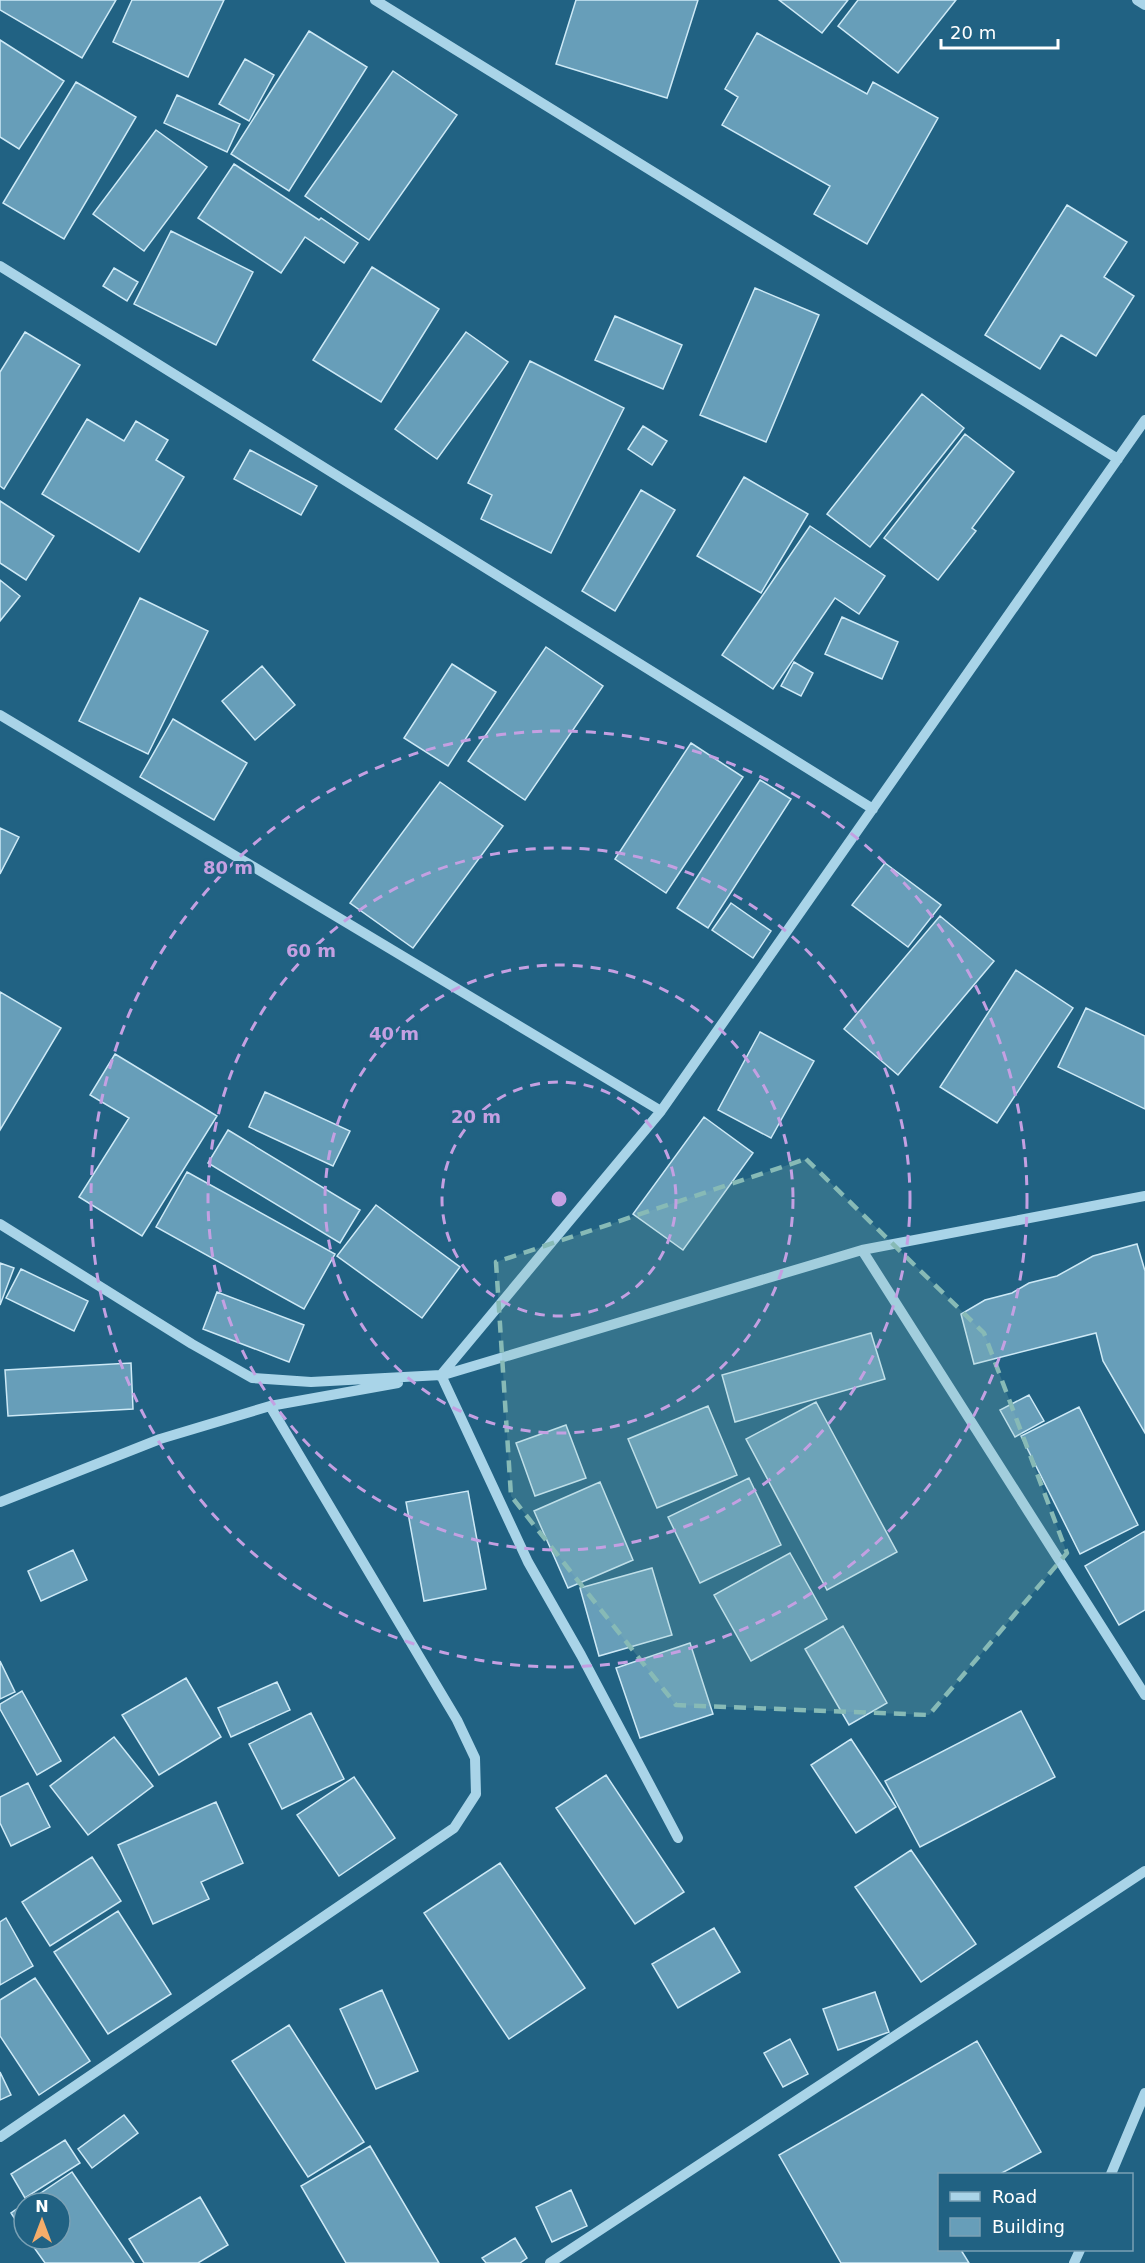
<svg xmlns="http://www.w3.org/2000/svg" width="1145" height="2263" viewBox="0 0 1145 2263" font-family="'DejaVu Sans',sans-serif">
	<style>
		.building { fill: #679eb9; stroke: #cde9f6; stroke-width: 1.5 }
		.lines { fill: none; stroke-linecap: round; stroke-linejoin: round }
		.minor { stroke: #a9d4e8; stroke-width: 10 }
		.marked { fill: #87bab6; fill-opacity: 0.2; stroke: #87bab6; stroke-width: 4.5; stroke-dasharray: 12 8; stroke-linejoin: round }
		.ring { fill: none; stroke: #c4a0e2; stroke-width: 3; stroke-dasharray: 10 8 }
		.centre { fill: #c4a0e2; stroke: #216283; stroke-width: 3 }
		.ring-label { font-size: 18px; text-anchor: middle; font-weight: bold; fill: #c4a0e2; stroke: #216283; stroke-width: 6; stroke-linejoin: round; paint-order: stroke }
	</style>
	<rect width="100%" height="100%" fill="#216283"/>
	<path class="building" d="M 0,0 L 116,0 L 82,58 L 0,10 Z
		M 132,0 L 224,0 L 188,77 L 113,42 Z
		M 576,0 L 698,0 L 667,98 L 556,64 Z
		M 779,0 L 848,0 L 822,33 Z
		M 858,0 L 956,0 L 898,73 L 838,26 Z
		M 309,31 L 367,67 L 289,191 L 231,154 Z
		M 757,33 L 867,94 L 873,82 L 938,118 L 867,244 L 814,214 L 830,186 L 722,125 L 738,97 L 725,89 Z
		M 0,40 L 64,81 L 19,149 L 0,137 Z
		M 245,59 L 274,75 L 249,121 L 219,104 Z
		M 393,71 L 457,115 L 369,240 L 305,196 Z
		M 76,82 L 136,117 L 64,239 L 3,203 Z
		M 177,95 L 240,124 L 227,152 L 164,123 Z
		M 156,130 L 207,167 L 144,251 L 93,214 Z
		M 234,164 L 319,220 L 321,218 L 358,243 L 344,263 L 305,237 L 281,273 L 198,218 Z
		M 1067,205 L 1127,242 L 1104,277 L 1134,296 L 1096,356 L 1061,335 L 1040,369 L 985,335 Z
		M 171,231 L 253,272 L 216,345 L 134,304 Z
		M 372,267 L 439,309 L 381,402 L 313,360 Z
		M 114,268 L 138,282 L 127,301 L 103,286 Z
		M 755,288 L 819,315 L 766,442 L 700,415 Z
		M 615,316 L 682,345 L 663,389 L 595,360 Z
		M 25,332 L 80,365 L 4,489 L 0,486 L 0,372 Z
		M 466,332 L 508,362 L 437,459 L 395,429 Z
		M 530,361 L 624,408 L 551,553 L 481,519 L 492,495 L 468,483 Z
		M 922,394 L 964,428 L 870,547 L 827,514 Z
		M 87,419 L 124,441 L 136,421 L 168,440 L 156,460 L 184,477 L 139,552 L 42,494 Z
		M 643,426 L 667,441 L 652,465 L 628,449 Z
		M 965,434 L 1014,472 L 972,528 L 976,531 L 938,580 L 884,538 Z
		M 250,450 L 317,486 L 301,515 L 234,479 Z
		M 744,477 L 808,514 L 761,593 L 697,556 Z
		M 641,490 L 675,510 L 615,611 L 582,591 Z
		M 0,501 L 54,536 L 26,580 L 0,563 Z
		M 810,526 L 885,576 L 859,614 L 835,598 L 773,689 L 722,655 Z
		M 0,580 L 20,596 L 0,621 Z
		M 140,598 L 208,631 L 148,754 L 79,721 Z
		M 842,617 L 898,642 L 882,679 L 825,654 Z
		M 546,647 L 603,686 L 525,800 L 468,761 Z
		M 794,662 L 813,673 L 801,696 L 781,686 Z
		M 452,664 L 496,692 L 448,766 L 404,738 Z
		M 262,666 L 295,705 L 255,740 L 222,701 Z
		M 173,719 L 247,763 L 214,820 L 140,777 Z
		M 691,743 L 743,777 L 666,893 L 615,859 Z
		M 760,780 L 791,799 L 708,928 L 677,908 Z
		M 440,782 L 503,826 L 413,948 L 350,903 Z
		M 0,828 L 19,837 L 0,874 Z
		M 885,863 L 941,905 L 908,947 L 852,905 Z
		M 731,903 L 771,931 L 753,958 L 712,930 Z
		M 940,916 L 994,961 L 898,1075 L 844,1029 Z
		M 1016,970 L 1073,1008 L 997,1123 L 940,1087 Z
		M 0,992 L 61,1028 L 0,1130 Z
		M 1086,1008 L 1145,1036 L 1145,1109 L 1058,1067 Z
		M 760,1032 L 814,1061 L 771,1138 L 718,1110 Z
		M 115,1054 L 217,1116 L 142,1236 L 79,1197 L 129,1118 L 90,1095 Z
		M 265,1092 L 350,1131 L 333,1166 L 249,1127 Z
		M 704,1117 L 753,1153 L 683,1250 L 633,1214 Z
		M 228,1130 L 360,1210 L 340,1243 L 208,1163 Z
		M 187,1172 L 335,1254 L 304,1309 L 156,1227 Z
		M 376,1205 L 460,1267 L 422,1318 L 337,1256 Z
		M 1137,1244 L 1145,1271 L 1145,1433 L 1103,1361 L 1096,1333 L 974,1364 L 961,1314 L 985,1300 L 1012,1293 L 1029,1283 L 1057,1276 L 1093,1256 Z
		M 0,1263 L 14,1268 L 0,1305 Z
		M 21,1269 L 88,1301 L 74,1331 L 6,1298 Z
		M 217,1292 L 304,1325 L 289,1362 L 203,1329 Z
		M 871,1333 L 885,1379 L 735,1422 L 722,1375 Z
		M 131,1363 L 133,1409 L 8,1416 L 5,1370 Z
		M 1029,1395 L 1044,1421 L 1015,1437 L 1000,1410 Z
		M 816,1402 L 897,1552 L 827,1590 L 746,1439 Z
		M 708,1406 L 737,1475 L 657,1508 L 628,1439 Z
		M 1079,1407 L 1138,1525 L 1080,1554 L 1021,1436 Z
		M 566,1425 L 586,1478 L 535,1496 L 516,1443 Z
		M 749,1478 L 781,1545 L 700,1583 L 668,1517 Z
		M 600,1482 L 633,1560 L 568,1588 L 534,1511 Z
		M 468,1491 L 486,1589 L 424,1601 L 406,1502 Z
		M 1145,1531 L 1145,1610 L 1119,1625 L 1085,1566 Z
		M 73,1550 L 87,1580 L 41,1601 L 28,1571 Z
		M 790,1553 L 827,1619 L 751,1661 L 714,1595 Z
		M 652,1568 L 672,1635 L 599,1656 L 580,1588 Z
		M 843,1626 L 887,1703 L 849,1725 L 805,1649 Z
		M 690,1643 L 713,1714 L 640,1738 L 616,1668 Z
		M 0,1661 L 15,1692 L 0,1699 Z
		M 186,1678 L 221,1737 L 159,1775 L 122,1715 Z
		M 277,1682 L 290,1710 L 231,1737 L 218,1708 Z
		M 22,1691 L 61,1761 L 37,1775 L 0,1709 L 0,1704 Z
		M 1021,1711 L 1055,1777 L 920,1847 L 885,1781 Z
		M 311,1713 L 344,1779 L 282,1809 L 249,1744 Z
		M 114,1737 L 153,1786 L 88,1835 L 50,1786 Z
		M 851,1739 L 896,1807 L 856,1833 L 811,1765 Z
		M 606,1775 L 684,1892 L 635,1924 L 556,1808 Z
		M 354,1777 L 395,1838 L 339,1876 L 297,1815 Z
		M 28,1783 L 50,1827 L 11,1846 L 0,1823 L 0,1797 Z
		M 216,1802 L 243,1863 L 201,1882 L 209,1899 L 153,1924 L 118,1845 Z
		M 911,1850 L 976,1944 L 921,1982 L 855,1887 Z
		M 92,1857 L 121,1901 L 50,1946 L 22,1902 Z
		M 500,1863 L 585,1988 L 509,2039 L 424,1913 Z
		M 118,1911 L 171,1994 L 108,2034 L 54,1952 Z
		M 6,1918 L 33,1966 L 0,1985 L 0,1922 Z
		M 714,1928 L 740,1972 L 678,2008 L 652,1964 Z
		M 35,1978 L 90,2061 L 39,2095 L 0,2036 L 0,2000 Z
		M 382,1990 L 418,2071 L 376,2089 L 340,2009 Z
		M 875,1992 L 889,2032 L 838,2050 L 823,2009 Z
		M 289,2025 L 364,2142 L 308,2177 L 232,2061 Z
		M 790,2039 L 808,2074 L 783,2087 L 764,2053 Z
		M 977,2041 L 1041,2152 L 1000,2174 L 940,2174 L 940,2250 L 961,2250 L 969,2263 L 841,2263 L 779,2155 Z
		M 0,2072 L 11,2095 L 0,2100 Z
		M 124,2115 L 138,2133 L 92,2168 L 78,2149 Z
		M 65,2140 L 80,2163 L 25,2198 L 11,2174 Z
		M 370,2146 L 439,2263 L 346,2263 L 301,2186 Z
		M 72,2172 L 134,2263 L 45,2263 L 28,2239 L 60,2239 L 60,2203 L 26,2203 Z
		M 571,2190 L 587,2226 L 552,2242 L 536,2207 Z
		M 200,2197 L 228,2245 L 198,2263 L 144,2263 L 129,2239 Z
		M 24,2204 L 24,2233 L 11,2213 Z
		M 515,2238 L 527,2258 L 520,2263 L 486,2263 L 482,2258 Z"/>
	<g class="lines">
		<path class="minor" d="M 375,0 L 1118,459
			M 1137,0 L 1145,5
			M 0,266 L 873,809
			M 0,715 L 661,1111
			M 0,1224 L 192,1344 L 252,1378 L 311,1382 L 441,1375 L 661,1111 L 1145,420
			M 862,1250 L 1145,1695
			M 441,1375 L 528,1562 L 581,1655 L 678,1838
			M 440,1376 L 862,1250 L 1145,1196
			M 0,1502 L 160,1439 L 270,1406 L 398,1383
			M 0,2137 L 454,1828 L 476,1794 L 475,1758 L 457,1720 L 270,1406
			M 1111,2174 L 1145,2093
			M 550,2263 L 1145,1871
			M 1074,2263 L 1080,2250"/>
	</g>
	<path class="marked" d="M 806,1159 L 984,1333 L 1067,1553 L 929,1715 L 676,1705 L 511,1496 L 496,1262 Z"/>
	<g class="ring">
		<circle cx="559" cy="1199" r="117"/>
		<circle cx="559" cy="1199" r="234"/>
		<circle cx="559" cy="1199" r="351"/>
		<circle cx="559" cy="1199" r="468"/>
	</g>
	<circle cx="559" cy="1199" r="9" class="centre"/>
	<g class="ring-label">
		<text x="228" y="874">80 m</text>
		<text x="311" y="957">60 m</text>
		<text x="394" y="1040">40 m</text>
		<text x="476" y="1123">20 m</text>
	</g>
	<rect x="938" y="2173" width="195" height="78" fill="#216283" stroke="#7aa1b5" stroke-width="1.5"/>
	<rect x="950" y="2192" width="30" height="9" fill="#a9d4e8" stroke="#7aa1b5" stroke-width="1.5"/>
	<text x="992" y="2203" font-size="18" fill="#ffffff">Road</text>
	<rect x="950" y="2218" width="30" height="18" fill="#679eb9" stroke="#7aa1b5" stroke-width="1.5"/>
	<text x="992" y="2233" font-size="18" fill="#ffffff">Building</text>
	<g transform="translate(42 2221)"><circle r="28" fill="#216283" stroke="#7aa1b5" stroke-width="1.5"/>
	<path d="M0-4.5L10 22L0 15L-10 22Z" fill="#f5ad6a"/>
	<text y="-9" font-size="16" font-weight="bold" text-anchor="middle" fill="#ffffff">N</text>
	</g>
	<path d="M941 39v9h117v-9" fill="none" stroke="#ffffff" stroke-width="3"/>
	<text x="950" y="39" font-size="18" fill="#ffffff" stroke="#216283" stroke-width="4.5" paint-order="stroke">20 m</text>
</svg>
